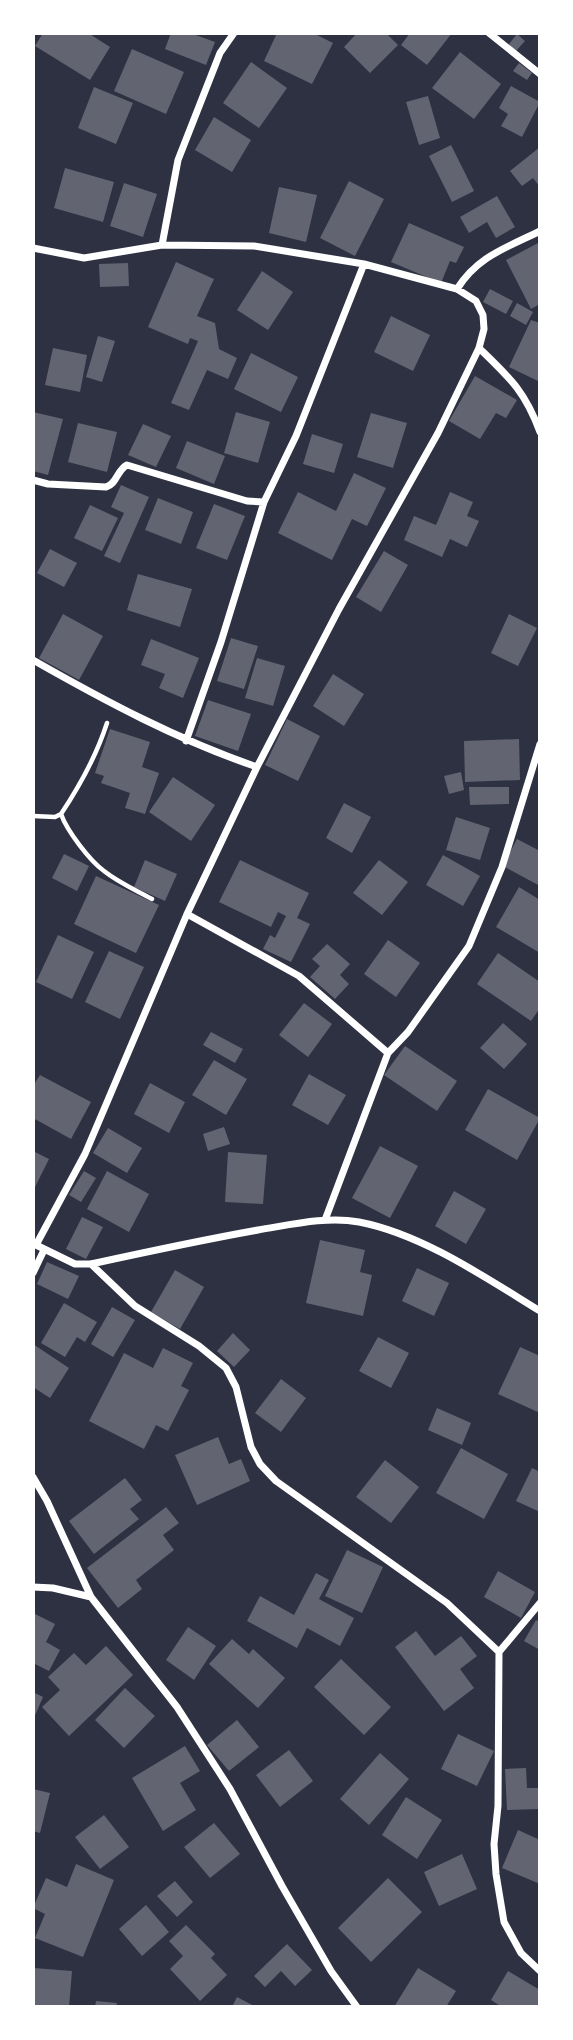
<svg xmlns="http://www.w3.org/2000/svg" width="573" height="2040" viewBox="0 0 573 2040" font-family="Mulish,sans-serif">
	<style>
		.building { fill: #626471 }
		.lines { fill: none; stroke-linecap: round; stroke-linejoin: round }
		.path { stroke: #fff; stroke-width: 4.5 }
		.minor { stroke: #fff; stroke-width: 7 }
	</style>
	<rect width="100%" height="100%" fill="#2d3142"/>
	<path class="building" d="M 43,33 L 88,33 L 110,47 L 90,80 L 35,46 Z
		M 171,33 L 190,33 L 215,42 L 206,65 L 165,49 Z
		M 277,33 L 313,33 L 333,43 L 312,84 L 264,61 Z
		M 357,33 L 386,33 L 398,45 L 370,73 L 344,47 Z
		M 410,33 L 452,33 L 427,65 L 401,45 Z
		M 517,34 L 525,41 L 516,51 L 509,44 Z
		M 132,49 L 184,72 L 166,114 L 114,91 Z
		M 460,52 L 501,84 L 474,119 L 432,88 Z
		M 251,62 L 287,88 L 259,128 L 223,103 Z
		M 519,63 L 532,73 L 527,80 L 513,71 Z
		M 511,86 L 540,102 L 522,137 L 501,126 L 508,114 L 499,108 Z
		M 94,87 L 133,103 L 116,144 L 78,128 Z
		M 428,96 L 440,138 L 419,145 L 406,102 Z
		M 214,117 L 251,140 L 232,172 L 195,150 Z
		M 451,145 L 474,191 L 452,202 L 429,156 Z
		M 540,147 L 540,187 L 533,178 L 522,186 L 510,171 Z
		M 65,168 L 114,182 L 103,222 L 54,208 Z
		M 349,181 L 384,199 L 355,256 L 320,238 Z
		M 124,183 L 157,194 L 143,237 L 110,226 Z
		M 279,187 L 317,195 L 306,242 L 269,233 Z
		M 497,196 L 515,227 L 496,238 L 487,222 L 469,233 L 460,217 Z
		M 409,223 L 464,247 L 456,263 L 450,261 L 441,283 L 391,262 Z
		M 540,242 L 540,304 L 531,309 L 506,260 Z
		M 176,262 L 214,279 L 197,316 L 215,323 L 219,349 L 237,358 L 228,379 L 207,370 L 189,410 L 171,403 L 198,341 L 190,338 L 188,344 L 148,327 Z
		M 128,263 L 129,286 L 100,287 L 99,264 Z
		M 262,271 L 293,292 L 268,330 L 237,310 Z
		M 490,289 L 513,301 L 506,314 L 483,302 Z
		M 517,303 L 533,312 L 526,325 L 510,316 Z
		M 391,316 L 430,335 L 413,371 L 374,352 Z
		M 531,320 L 540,323 L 540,382 L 509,367 Z
		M 98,336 L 115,341 L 102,382 L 86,377 Z
		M 53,348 L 87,355 L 80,392 L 45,385 Z
		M 251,353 L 298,377 L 281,412 L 234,389 Z
		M 475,376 L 517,400 L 506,418 L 496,413 L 480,439 L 449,421 Z
		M 33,412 L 63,419 L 48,475 L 33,471 Z
		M 236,412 L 270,422 L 258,463 L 224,453 Z
		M 371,413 L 407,423 L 393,468 L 357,457 Z
		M 78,423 L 117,432 L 107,472 L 68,462 Z
		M 143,424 L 171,436 L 156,467 L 128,455 Z
		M 312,434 L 343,444 L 334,473 L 303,464 Z
		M 187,441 L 225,456 L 214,484 L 176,468 Z
		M 354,473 L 386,488 L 367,526 L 352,519 L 332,560 L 278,533 L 298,492 L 336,511 Z
		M 121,485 L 149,497 L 120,563 L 104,556 L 124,513 L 111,507 Z
		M 450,492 L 473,502 L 467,516 L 479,521 L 467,547 L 450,539 L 442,557 L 404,540 L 414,516 L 436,525 Z
		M 158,498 L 193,512 L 181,544 L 145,530 Z
		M 214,504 L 245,516 L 227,560 L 196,548 Z
		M 90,505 L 118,518 L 102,551 L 74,538 Z
		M 50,549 L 77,563 L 64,587 L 37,573 Z
		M 384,551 L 408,565 L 381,612 L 356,597 Z
		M 138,574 L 192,589 L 180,627 L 127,610 Z
		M 63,614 L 103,636 L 79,680 L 39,658 Z
		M 509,614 L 537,628 L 518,666 L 491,653 Z
		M 231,638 L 258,646 L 244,689 L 217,681 Z
		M 151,639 L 199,658 L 183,698 L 159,688 L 165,674 L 141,665 Z
		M 257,658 L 285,666 L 273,706 L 245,698 Z
		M 333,674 L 364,694 L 344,726 L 313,706 Z
		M 208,700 L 251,714 L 238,751 L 195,736 Z
		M 287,719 L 320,736 L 298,781 L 265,765 Z
		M 110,729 L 150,742 L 142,767 L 159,773 L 145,814 L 125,808 L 130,793 L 101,783 L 104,776 L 95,773 Z
		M 519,739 L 520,780 L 465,782 L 464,741 Z
		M 461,772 L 464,790 L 449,794 L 444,776 Z
		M 173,777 L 215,805 L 191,841 L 149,812 Z
		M 469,787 L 509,787 L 509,804 L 470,805 Z
		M 344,803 L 371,817 L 352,853 L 326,838 Z
		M 456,817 L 490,828 L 480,860 L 446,850 Z
		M 517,839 L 540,851 L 540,886 L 503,866 Z
		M 64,854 L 89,866 L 77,891 L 52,878 Z
		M 443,855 L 480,876 L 463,906 L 426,885 Z
		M 145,860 L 177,874 L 165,901 L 134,887 Z
		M 240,860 L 309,893 L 297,918 L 310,924 L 291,962 L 263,949 L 270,935 L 275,938 L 286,916 L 278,912 L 271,927 L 219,902 Z
		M 379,860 L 408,882 L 382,915 L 353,893 Z
		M 96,876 L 159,905 L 136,953 L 74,924 Z
		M 519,887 L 540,900 L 540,953 L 496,927 Z
		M 58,935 L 94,952 L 72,999 L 36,982 Z
		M 388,940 L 420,963 L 396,997 L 364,974 Z
		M 327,944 L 350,964 L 340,975 L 349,984 L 335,999 L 310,977 L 320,966 L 312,959 Z
		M 109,951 L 144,967 L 120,1019 L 85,1002 Z
		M 498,953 L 540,982 L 540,1008 L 531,1021 L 477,984 Z
		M 304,1003 L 332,1024 L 308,1057 L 279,1035 Z
		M 503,1023 L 527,1044 L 504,1069 L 480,1048 Z
		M 211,1032 L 243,1049 L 235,1063 L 203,1045 Z
		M 405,1046 L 457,1081 L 437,1111 L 384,1075 Z
		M 214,1060 L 247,1079 L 226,1115 L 192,1095 Z
		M 309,1074 L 346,1095 L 328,1125 L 292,1105 Z
		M 40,1075 L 91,1102 L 71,1139 L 33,1118 L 33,1086 Z
		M 150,1083 L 185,1102 L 169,1133 L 134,1114 Z
		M 488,1089 L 540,1118 L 517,1160 L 465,1130 Z
		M 224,1127 L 230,1144 L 208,1151 L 203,1134 Z
		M 108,1128 L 142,1148 L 127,1173 L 93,1153 Z
		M 380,1146 L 418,1166 L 390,1218 L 352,1198 Z
		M 33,1151 L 49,1159 L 33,1191 Z
		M 228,1152 L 267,1155 L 263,1204 L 225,1202 Z
		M 84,1171 L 96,1178 L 81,1202 L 69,1195 Z
		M 107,1171 L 149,1194 L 129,1232 L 87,1209 Z
		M 454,1191 L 486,1209 L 466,1244 L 435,1226 Z
		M 82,1217 L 103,1227 L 86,1259 L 66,1249 Z
		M 320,1240 L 365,1250 L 360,1272 L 372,1275 L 363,1316 L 306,1303 Z
		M 47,1262 L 79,1276 L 68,1299 L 37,1284 Z
		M 417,1268 L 449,1283 L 434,1316 L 402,1301 Z
		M 175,1270 L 204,1287 L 180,1329 L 151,1312 Z
		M 64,1303 L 97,1322 L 85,1342 L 77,1337 L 65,1357 L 41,1343 Z
		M 112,1307 L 135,1320 L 113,1357 L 91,1344 Z
		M 233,1333 L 250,1350 L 234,1367 L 217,1351 Z
		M 378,1337 L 409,1353 L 391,1388 L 359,1371 Z
		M 33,1344 L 69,1368 L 50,1398 L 33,1387 Z
		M 520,1347 L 540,1356 L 540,1413 L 498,1394 Z
		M 163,1348 L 193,1363 L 181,1386 L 189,1390 L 168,1431 L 156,1425 L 144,1449 L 89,1421 L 124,1353 L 153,1368 Z
		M 281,1379 L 306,1398 L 281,1432 L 255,1413 Z
		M 437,1408 L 471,1423 L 462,1445 L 428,1430 Z
		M 218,1437 L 229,1464 L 241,1459 L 250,1481 L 197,1505 L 175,1455 Z
		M 461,1448 L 508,1474 L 484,1519 L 436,1493 Z
		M 385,1460 L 419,1487 L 391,1523 L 356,1497 Z
		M 532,1468 L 540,1472 L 540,1512 L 516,1501 Z
		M 125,1478 L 142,1500 L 130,1509 L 139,1519 L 94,1554 L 69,1521 Z
		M 166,1507 L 179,1523 L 163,1535 L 174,1550 L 136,1580 L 142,1589 L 118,1608 L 87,1568 Z
		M 347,1550 L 383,1567 L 362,1613 L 325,1596 Z
		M 498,1571 L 535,1592 L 521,1618 L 484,1597 Z
		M 316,1573 L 329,1580 L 319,1599 L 354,1618 L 340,1646 L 307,1628 L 297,1648 L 247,1621 L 260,1596 L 294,1615 Z
		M 33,1613 L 55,1624 L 46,1642 L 60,1650 L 49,1671 L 33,1663 Z
		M 536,1620 L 540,1622 L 540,1650 L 524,1641 Z
		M 188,1627 L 216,1646 L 194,1680 L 166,1660 Z
		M 416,1631 L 435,1656 L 461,1636 L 477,1656 L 460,1669 L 474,1688 L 444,1711 L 395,1647 Z
		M 232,1639 L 249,1654 L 253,1649 L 285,1678 L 258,1708 L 209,1664 Z
		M 106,1646 L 133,1675 L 69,1736 L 42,1707 L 60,1690 L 48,1677 L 74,1653 L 86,1665 Z
		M 341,1659 L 391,1707 L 364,1735 L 314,1687 Z
		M 125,1688 L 155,1716 L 124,1748 L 95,1720 Z
		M 33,1692 L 43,1697 L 33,1720 Z
		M 237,1720 L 259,1747 L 229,1771 L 207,1745 Z
		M 458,1734 L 494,1751 L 477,1786 L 441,1769 Z
		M 185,1746 L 200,1771 L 180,1783 L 196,1810 L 163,1831 L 132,1778 Z
		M 289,1750 L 313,1781 L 280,1807 L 256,1775 Z
		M 380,1753 L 409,1779 L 369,1825 L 340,1799 Z
		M 526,1768 L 527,1788 L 540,1788 L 540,1809 L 507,1810 L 505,1769 Z
		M 33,1789 L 50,1793 L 40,1833 L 33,1831 Z
		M 406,1797 L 442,1820 L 417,1859 L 382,1835 Z
		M 104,1815 L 129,1847 L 100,1869 L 75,1837 Z
		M 214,1823 L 240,1854 L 210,1878 L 184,1847 Z
		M 518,1830 L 540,1840 L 540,1884 L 502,1868 Z
		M 462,1854 L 477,1889 L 439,1906 L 424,1872 Z
		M 76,1864 L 114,1880 L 83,1957 L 35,1938 L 45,1914 L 33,1908 L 46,1878 L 67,1887 Z
		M 388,1878 L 422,1912 L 371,1962 L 338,1928 Z
		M 175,1881 L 193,1902 L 177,1917 L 157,1896 Z
		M 146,1905 L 169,1932 L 142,1956 L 119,1929 Z
		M 186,1925 L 215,1954 L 211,1958 L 227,1975 L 200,2001 L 170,1969 L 183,1956 L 169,1941 Z
		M 287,1944 L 312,1970 L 295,1986 L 281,1971 L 265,1987 L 254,1976 Z
		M 34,1968 L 72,1971 L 69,2007 L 33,2007 Z
		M 418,1968 L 456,1991 L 446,2007 L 394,2007 Z
		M 508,1971 L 540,1990 L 540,2007 L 502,2007 L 491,2000 Z
		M 237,1997 L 256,2007 L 232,2007 Z
		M 96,2001 L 117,2003 L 116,2007 L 95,2007 Z"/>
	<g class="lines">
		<path class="path" d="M 61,814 C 67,831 90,861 104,871 C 119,883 136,890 152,899
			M 33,816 L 55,817 L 61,814 C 81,784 96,757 107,723"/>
		<path class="minor" d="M 489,33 L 540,74
			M 162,245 L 178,160 L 220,53 L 234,33
			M 33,248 L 84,258 L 162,245 L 254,246 L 364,264 L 457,289 L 476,301 L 483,315 L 484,329 L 479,348 L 438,433 L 339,609 L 257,767 L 187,914 L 85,1154 L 36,1245
			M 457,289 C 478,256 506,248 540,231
			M 479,348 C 510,378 525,391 540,432
			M 33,480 L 48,484 L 106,487 C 117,484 117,470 127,465 L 247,501 L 264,502
			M 33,660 C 105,701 178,740 257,767
			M 186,741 L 221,642 L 264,502 L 296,436 L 364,264
			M 187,914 L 299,976 L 388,1053
			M 325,1220 L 388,1053 L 408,1032 L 469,946 L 502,867 L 540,744
			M 34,1244 L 75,1264 L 91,1264 C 146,1252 202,1240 258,1230 C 290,1225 326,1216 359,1222 C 422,1234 486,1278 540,1311
			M 91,1264 L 135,1306 L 199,1346 L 226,1368 L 236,1387 L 251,1447 L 260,1464 L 276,1481 L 447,1603 L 499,1652
			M 33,1273 L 44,1250
			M 33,1477 L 47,1501 L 91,1597 L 177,1707 L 230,1789 L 282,1886 L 331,1971 L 357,2007
			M 33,1587 L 53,1588 L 91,1597
			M 540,1603 L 499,1652 L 498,1806 L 494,1844 L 496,1874 L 504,1922 L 521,1953 L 540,1971"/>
	</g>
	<rect width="573" height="2040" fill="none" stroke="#ffffff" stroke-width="70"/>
</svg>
